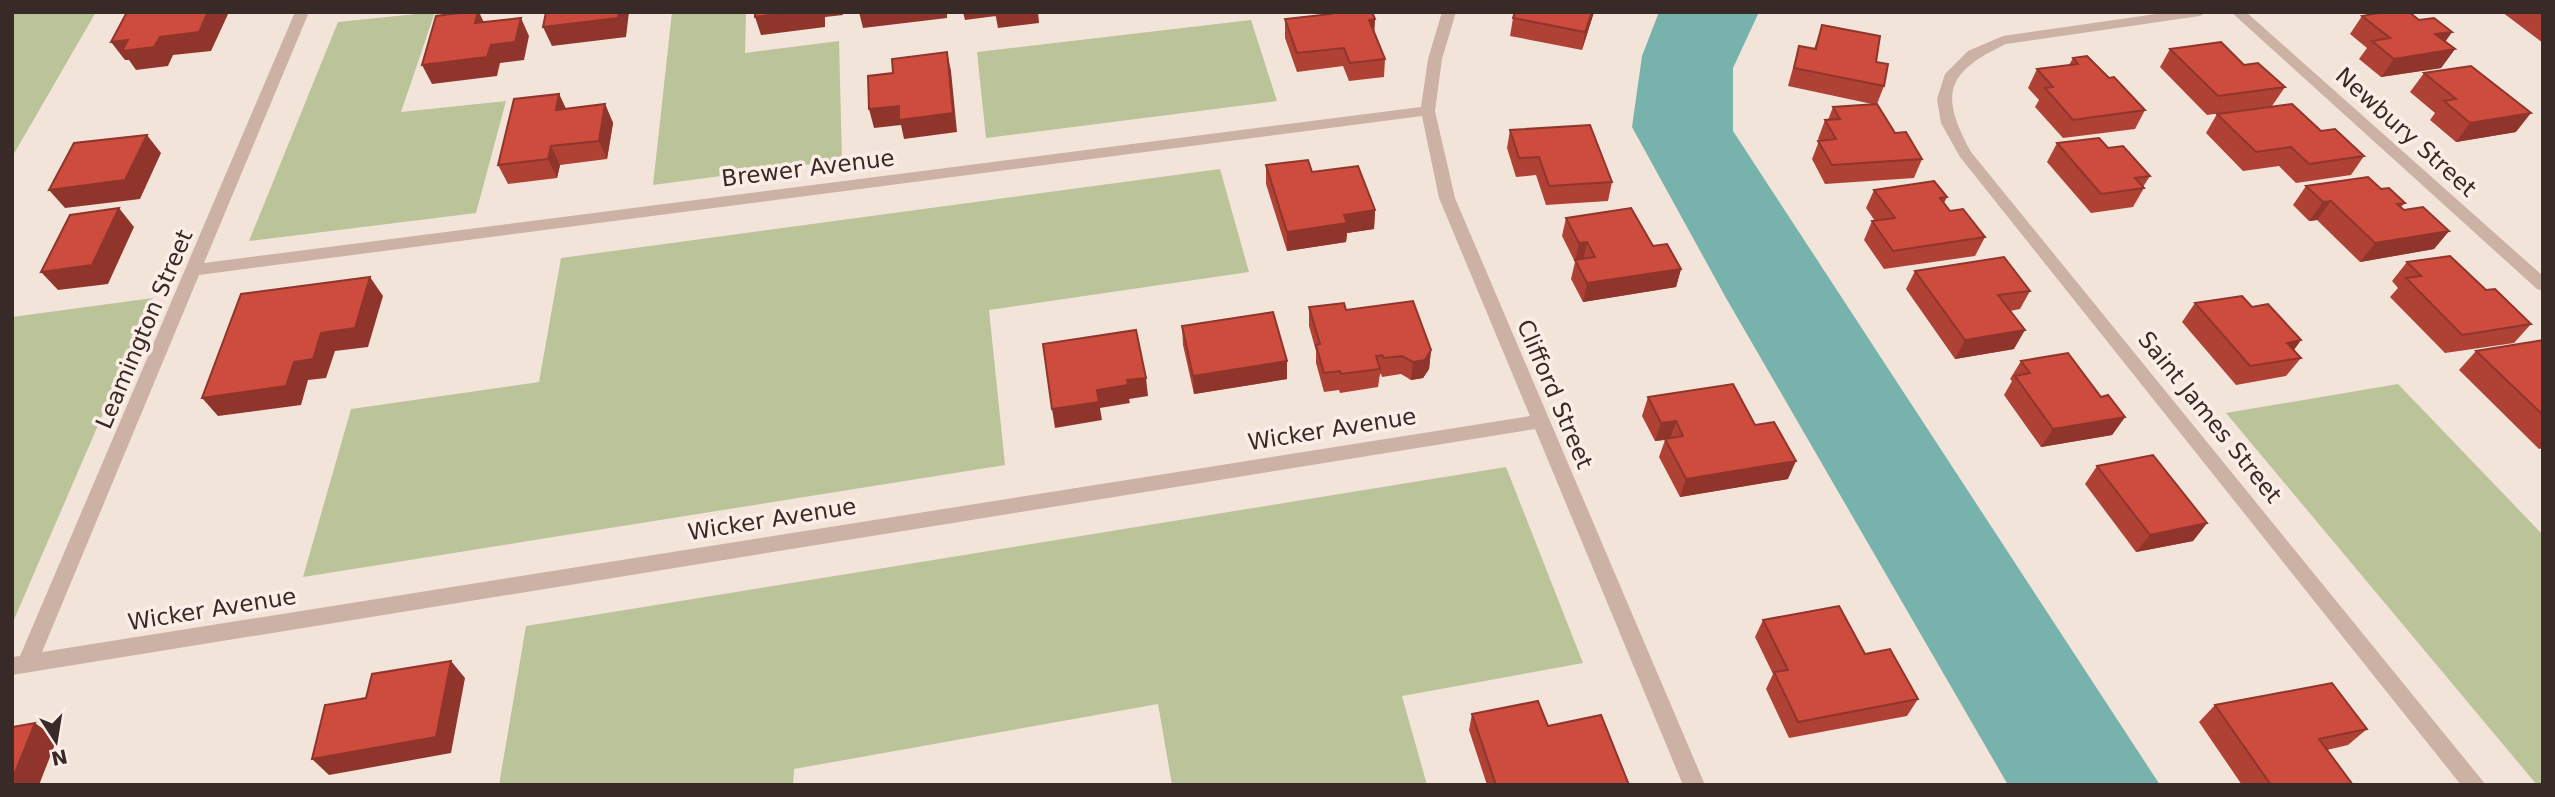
<svg xmlns="http://www.w3.org/2000/svg" width="2555" height="797" viewBox="0 0 2555 797" font-family="'DejaVu Sans',sans-serif">
	<style>
		.green { fill: #bbc399 }
		.water { fill: #77b2ac }
		.lines { fill: none; stroke-linecap: round; stroke-linejoin: round }
		.street { fill: #ccb1a5; fill-rule: evenodd }
		.wall { fill: #b04135 }
		.shaded-wall { fill: #90352b }
		.building { fill: #cd4c3e; stroke: #90352b; stroke-width: 2 }
		.labels { text-anchor: middle; stroke-width: 7; stroke-linejoin: round; paint-order: stroke }
		.street-label { font-size: 23px; fill: #372a27; stroke: #faeee7 }
	</style>
	<rect width="100%" height="100%" fill="#f3e4da"/>
	<path class="green" d="M 12,12 L 96,12 L 12,157 Z
		M 435,12 L 401,112 L 506,101 L 476,213 L 249,241 L 338,22 Z
		M 672,12 L 746,12 L 745,53 L 839,41 L 842,160 L 653,185 Z
		M 1251,20 L 1277,101 L 986,138 L 977,52 Z
		M 1220,169 L 1249,272 L 989,310 L 1005,465 L 303,577 L 351,409 L 539,382 L 561,258 Z
		M 153,298 L 13,622 L 12,622 L 12,317 Z
		M 2398,384 L 2543,535 L 2543,785 L 2537,785 L 2226,413 Z
		M 1506,467 L 1583,663 L 1402,696 L 1427,785 L 1172,785 L 1158,704 L 794,769 L 793,785 L 499,785 L 526,626 Z"/>
	<path class="water" d="M 1659,12 L 1759,12 L 1733,68 L 1733,131 L 2160,785 L 2008,785 L 1726,298 L 1632,127 L 1642,56 Z"/>
	<g class="lines">
		<path class="street" d="M 295,12 L 309,12 L 204,263 L 1421,107 L 1428,59 L 1442,12 L 1456,12 L 1442,59 L 1435,111 L 1455,198 L 1705,785 L 1683,785 L 1535,429 L 12,675 L 12,657 L 20,656 ZM 1422,116 L 1439,198 L 1530,416 L 42,652 L 199,275 Z
			M 2170,12 L 2207,12 L 2200,16 L 2006,44 C 1946,72 1939,94 1971,152 L 2486,785 L 2461,785 L 1960,157 L 1941,123 L 1937,99 L 1945,74 L 1968,51 L 2003,36 Z
			M 2231,12 L 2246,12 L 2543,276 L 2543,291 L 2537,289 Z"/>
	</g>
	<path class="wall" d="M 1329,12 L 1372,12 L 1375,19 L 1374,31 L 1385,59 L 1384,77 L 1349,81 L 1343,66 L 1297,72 L 1285,38 L 1285,19 L 1329,14 Z
		M 1515,12 L 1594,12 L 1582,50 L 1510,36 L 1513,18 Z
		M 2502,12 L 2543,12 L 2543,43 Z
		M 2362,16 L 2419,20 L 2452,32 L 2445,42 L 2455,49 L 2441,68 L 2381,77 L 2359,59 L 2367,48 L 2350,34 Z
		M 1822,25 L 1876,62 L 1884,86 L 1877,104 L 1895,133 L 1922,159 L 1914,178 L 1825,184 L 1812,159 L 1819,141 L 1818,139 L 1825,120 L 1828,120 L 1833,107 L 1872,104 L 1788,86 L 1799,46 L 1814,49 Z
		M 2170,49 L 2244,65 L 2285,87 L 2272,106 L 2207,115 L 2160,67 Z
		M 2073,58 L 2109,78 L 2145,110 L 2135,129 L 2063,138 L 2035,107 L 2039,100 L 2028,88 L 2037,69 L 2069,65 Z
		M 2424,73 L 2516,132 L 2456,142 L 2430,120 L 2435,113 L 2410,92 Z
		M 559,94 L 566,109 L 605,104 L 613,123 L 607,159 L 560,165 L 557,178 L 508,184 L 498,165 Z
		M 2217,114 L 2364,156 L 2351,175 L 2296,183 L 2279,166 L 2243,171 L 2206,133 Z
		M 1510,130 L 1612,182 L 1608,201 L 1546,205 L 1536,175 L 1516,177 L 1507,148 Z
		M 2057,143 L 2108,148 L 2150,176 L 2143,187 L 2144,188 L 2133,207 L 2091,213 L 2047,162 Z
		M 1266,165 L 1312,172 L 1375,210 L 1374,229 L 1347,233 L 1346,242 L 1287,251 L 1266,184 Z
		M 2306,186 L 2381,189 L 2405,203 L 2401,207 L 2404,210 L 2449,231 L 2434,249 L 2360,262 L 2317,220 L 2309,221 L 2293,205 Z
		M 1874,190 L 1947,197 L 1944,203 L 1950,211 L 1985,237 L 1975,256 L 1884,269 L 1864,240 L 1872,221 L 1875,221 L 1866,208 Z
		M 1566,218 L 1653,246 L 1681,269 L 1676,287 L 1583,302 L 1571,279 L 1575,262 L 1562,236 Z
		M 2407,262 L 2486,290 L 2531,324 L 2514,343 L 2445,353 L 2390,297 L 2398,288 L 2392,281 Z
		M 1915,271 L 2030,291 L 2020,309 L 2010,311 L 2014,349 L 1955,359 L 1906,289 Z
		M 2195,303 L 2252,307 L 2301,340 L 2294,350 L 2301,358 L 2286,376 L 2236,385 L 2182,322 Z
		M 1309,307 L 1346,310 L 1431,350 L 1429,369 L 1423,378 L 1411,380 L 1401,374 L 1382,377 L 1381,374 L 1380,374 L 1378,387 L 1340,393 L 1339,390 L 1324,392 L 1316,363 L 1316,351 L 1309,326 Z
		M 1182,326 L 1287,379 L 1194,394 L 1183,345 Z
		M 2543,340 L 2543,448 L 2539,449 L 2459,370 L 2476,351 Z
		M 2021,361 L 2101,397 L 2125,417 L 2112,435 L 2041,447 L 2004,395 L 2012,381 L 2010,379 Z
		M 1648,397 L 1755,425 L 1788,479 L 1680,497 L 1659,457 L 1665,440 L 1655,441 L 1642,416 Z
		M 2097,466 L 2207,523 L 2193,541 L 2136,552 L 2085,484 Z
		M 1763,620 L 1865,654 L 1918,699 L 1907,716 L 1789,738 L 1766,689 L 1773,674 L 1755,637 Z
		M 2215,705 L 2367,729 L 2348,745 L 2327,750 L 2353,785 L 2242,785 L 2199,722 Z
		M 1472,714 L 1548,726 L 1629,785 L 1487,785 L 1469,730 Z"/>
	<path class="shaded-wall" d="M 208,12 L 229,12 L 211,51 L 173,55 L 168,66 L 136,70 L 129,60 L 125,60 L 111,42 L 160,37 Z
		M 478,12 L 479,12 L 487,29 L 475,23 Z
		M 619,12 L 629,12 L 626,37 L 552,46 L 543,27 Z
		M 791,12 L 843,12 L 843,15 L 825,17 L 825,27 L 761,35 L 755,17 Z
		M 859,12 L 947,12 L 947,18 L 863,28 Z
		M 963,12 L 995,12 L 996,16 L 965,20 Z
		M 995,12 L 1038,12 L 1039,23 L 998,28 Z
		M 1592,12 L 1594,12 L 1582,50 L 1585,32 Z
		M 521,18 L 529,36 L 524,60 L 500,63 L 497,76 L 432,84 L 422,65 L 491,45 Z
		M 1375,19 L 1374,37 L 1369,20 Z
		M 2452,32 L 2439,50 L 2435,34 Z
		M 2455,49 L 2441,68 L 2381,77 L 2394,59 Z
		M 947,52 L 951,71 L 957,132 L 904,139 L 901,125 L 874,128 L 869,109 Z
		M 559,94 L 568,113 L 556,110 Z
		M 605,104 L 613,123 L 607,159 L 599,141 Z
		M 2531,113 L 2516,132 L 2456,142 L 2470,123 Z
		M 147,135 L 161,153 L 140,199 L 65,208 L 49,190 Z
		M 551,146 L 560,165 L 557,178 L 548,159 Z
		M 2331,201 L 2317,220 L 2309,221 L 2323,202 Z
		M 119,208 L 134,227 L 108,284 L 58,290 L 41,272 Z
		M 1375,210 L 1374,229 L 1347,233 L 1346,242 L 1287,251 L 1287,232 L 1344,215 Z
		M 2449,231 L 2434,249 L 2360,262 L 2375,243 Z
		M 1587,242 L 1583,261 L 1575,262 L 1579,243 Z
		M 1681,269 L 1676,287 L 1583,302 L 1587,283 Z
		M 370,277 L 383,296 L 368,347 L 335,351 L 326,378 L 308,380 L 301,405 L 218,416 L 202,398 L 294,362 L 321,333 Z
		M 2025,330 L 2014,349 L 1955,359 L 1965,340 Z
		M 2301,340 L 2287,359 L 2287,343 Z
		M 1431,350 L 1429,369 L 1423,378 L 1411,380 L 1413,362 Z
		M 1287,361 L 1287,379 L 1194,394 L 1193,376 Z
		M 1146,378 L 1148,396 L 1129,399 L 1130,403 L 1100,408 L 1102,420 L 1055,428 L 1052,409 L 1097,390 L 1127,380 Z
		M 2125,417 L 2112,435 L 2041,447 L 2053,429 Z
		M 1676,421 L 1670,439 L 1655,441 L 1661,423 Z
		M 1796,461 L 1788,479 L 1680,497 L 1686,479 Z
		M 2207,523 L 2193,541 L 2136,552 L 2150,535 Z
		M 451,661 L 465,678 L 451,753 L 329,775 L 312,759 Z
		M 35,723 L 57,739 L 39,785 L 12,785 L 12,780 Z"/>
	<path class="building" d="M 127,12 L 208,12 L 199,32 L 160,37 L 154,47 L 122,51 L 128,40 L 111,42 Z
		M 467,12 L 478,12 L 475,23 L 521,18 L 515,42 L 491,45 L 487,57 L 422,65 L 436,16 Z
		M 546,12 L 619,12 L 618,18 L 543,27 Z
		M 755,12 L 791,12 L 755,17 Z
		M 1330,12 L 1372,12 L 1375,19 L 1369,20 L 1385,59 L 1350,63 L 1344,48 L 1297,53 L 1285,19 L 1331,14 Z
		M 1515,12 L 1592,12 L 1585,32 L 1513,18 Z
		M 2384,12 L 2409,12 L 2419,20 L 2434,18 L 2452,32 L 2435,34 L 2455,49 L 2394,59 L 2372,41 L 2390,38 L 2362,16 Z
		M 1822,25 L 1880,36 L 1876,62 L 1888,64 L 1884,86 L 1794,68 L 1799,46 L 1816,49 Z
		M 2221,42 L 2244,65 L 2258,63 L 2285,87 L 2218,96 L 2170,49 Z
		M 947,52 L 953,113 L 899,120 L 899,106 L 869,109 L 868,76 L 893,73 L 892,59 Z
		M 2087,56 L 2109,78 L 2114,77 L 2145,110 L 2073,120 L 2045,88 L 2053,87 L 2037,69 L 2078,64 L 2073,58 Z
		M 2471,66 L 2531,113 L 2470,123 L 2444,101 L 2456,99 L 2424,73 Z
		M 559,94 L 556,110 L 605,104 L 599,141 L 551,146 L 548,159 L 498,165 L 514,99 Z
		M 1877,104 L 1895,133 L 1906,132 L 1922,159 L 1832,165 L 1818,141 L 1836,139 L 1825,120 L 1840,119 L 1833,107 Z
		M 2292,104 L 2321,131 L 2335,129 L 2364,156 L 2309,164 L 2291,147 L 2256,152 L 2217,114 Z
		M 1590,125 L 1612,182 L 1549,186 L 1539,157 L 1519,158 L 1510,130 Z
		M 147,135 L 125,180 L 49,190 L 74,143 Z
		M 2099,138 L 2108,148 L 2123,146 L 2150,176 L 2135,178 L 2144,188 L 2101,194 L 2057,143 Z
		M 1308,160 L 1312,172 L 1358,166 L 1375,210 L 1344,215 L 1347,223 L 1287,232 L 1266,165 Z
		M 2368,177 L 2381,189 L 2389,188 L 2405,203 L 2397,204 L 2404,210 L 2423,207 L 2449,231 L 2375,243 L 2331,201 L 2323,202 L 2306,186 Z
		M 1934,181 L 1947,197 L 1940,198 L 1950,211 L 1963,209 L 1985,237 L 1893,251 L 1872,221 L 1895,218 L 1874,190 Z
		M 119,208 L 92,265 L 41,272 L 70,215 Z
		M 1631,208 L 1653,246 L 1667,244 L 1681,269 L 1587,283 L 1575,260 L 1595,257 L 1587,242 L 1579,243 L 1566,218 Z
		M 2450,256 L 2486,290 L 2495,289 L 2531,324 L 2462,335 L 2406,278 L 2421,276 L 2407,262 Z
		M 2004,257 L 2030,291 L 1998,295 L 2025,330 L 1965,340 L 1915,271 Z
		M 370,277 L 355,328 L 321,333 L 313,359 L 294,362 L 286,386 L 202,398 L 241,294 Z
		M 2242,296 L 2252,307 L 2268,304 L 2301,340 L 2287,343 L 2301,358 L 2250,366 L 2195,303 Z
		M 1413,301 L 1431,350 L 1425,360 L 1413,362 L 1402,356 L 1384,358 L 1382,355 L 1376,356 L 1380,369 L 1341,374 L 1340,371 L 1324,373 L 1316,345 L 1320,344 L 1309,307 L 1344,303 L 1346,310 Z
		M 1273,312 L 1287,361 L 1193,376 L 1182,326 Z
		M 1136,330 L 1146,378 L 1127,380 L 1128,385 L 1097,390 L 1099,402 L 1052,409 L 1043,344 Z
		M 2543,340 L 2543,415 L 2476,351 Z
		M 2068,353 L 2101,397 L 2108,395 L 2125,417 L 2053,429 L 2015,376 L 2030,373 L 2021,361 Z
		M 1733,384 L 1755,425 L 1774,422 L 1796,461 L 1686,479 L 1665,439 L 1683,436 L 1676,421 L 1661,423 L 1648,397 Z
		M 2153,455 L 2207,523 L 2150,535 L 2097,466 Z
		M 1839,606 L 1865,654 L 1890,649 L 1918,699 L 1798,722 L 1774,672 L 1788,670 L 1763,620 Z
		M 451,661 L 436,737 L 312,759 L 325,705 L 366,698 L 372,674 Z
		M 2332,683 L 2367,729 L 2319,739 L 2353,785 L 2271,785 L 2215,705 Z
		M 1538,701 L 1548,726 L 1601,715 L 1629,785 L 1496,785 L 1472,714 Z
		M 35,723 L 12,780 L 12,727 Z"/>
	<g class="labels">
		<g class="street-label">
			<text transform="translate(2406 132) rotate(42)" y="8">Newbury Street</text>
			<text transform="translate(808 168) rotate(-7)" y="8">Brewer Avenue</text>
			<text transform="translate(144 329) rotate(-67)" y="8">Leamington Street</text>
			<text transform="translate(1555 394) rotate(67)" y="8">Clifford Street</text>
			<text transform="translate(2210 417) rotate(51)" y="8">Saint James Street</text>
			<text transform="translate(1332 429) rotate(-9)" y="8">Wicker Avenue</text>
			<text transform="translate(772 519) rotate(-9)" y="8">Wicker Avenue</text>
			<text transform="translate(212 609) rotate(-9)" y="8">Wicker Avenue</text>
		</g>
	</g>
	<rect width="2555" height="797" fill="none" stroke="#372a27" stroke-width="28"/>
	<g transform="translate(56 741) rotate(168)" stroke="#faeee7" stroke-width="5" paint-order="stroke">
	<path d="M0-5L12 26L0 18L-12 26Z" fill="#372a27"/>
	<text y="-10" font-size="19" font-weight="bold" text-anchor="middle" fill="#372a27">N</text>
	</g>
</svg>
